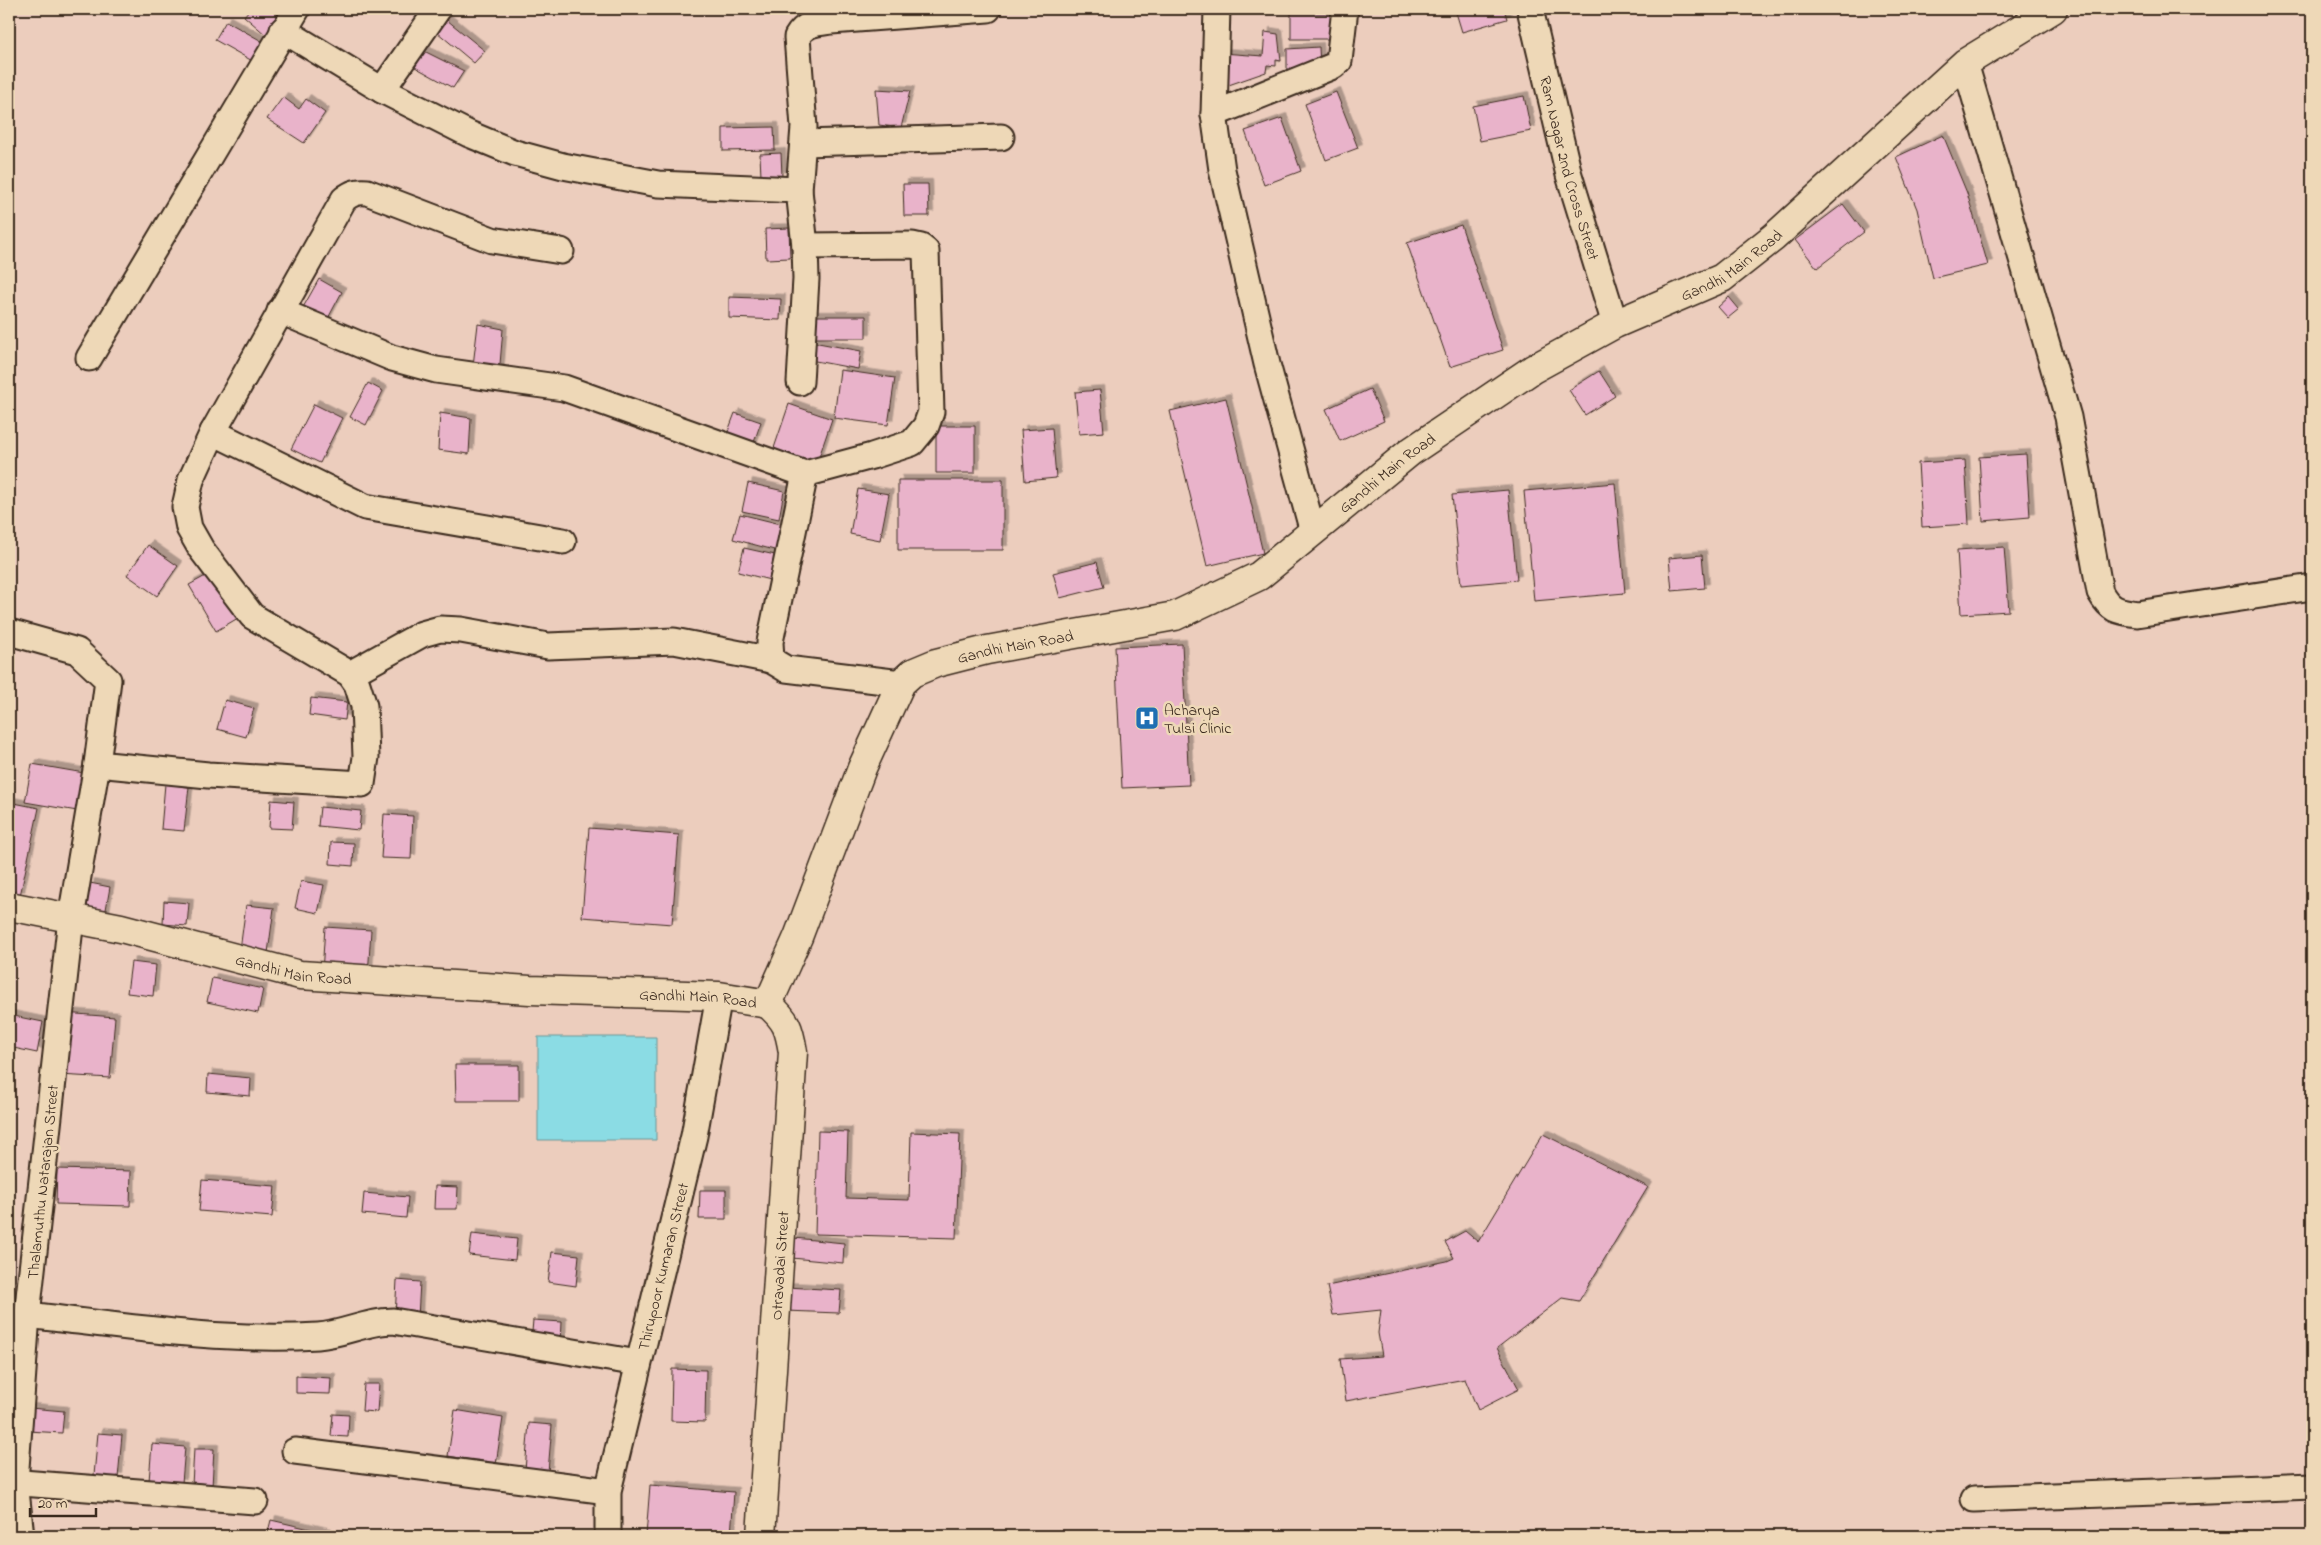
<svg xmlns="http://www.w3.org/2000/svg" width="2321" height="1545" viewBox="0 0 2321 1545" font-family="'Indie Flower',sans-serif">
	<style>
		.water { fill: #8bdce4; stroke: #6b9595 }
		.building { fill: #e9b3ca; stroke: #3b2a1e; filter: url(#shadow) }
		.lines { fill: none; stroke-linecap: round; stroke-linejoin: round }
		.minor-casing { stroke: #3b2a1e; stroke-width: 29 }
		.tertiary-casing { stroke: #3b2a1e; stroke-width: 31 }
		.minor { stroke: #eed8b7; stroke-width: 25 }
		.tertiary { stroke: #eed8b7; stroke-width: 28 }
		.labels { text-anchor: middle; stroke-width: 5; stroke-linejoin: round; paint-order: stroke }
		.street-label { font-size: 16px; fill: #3b2a1e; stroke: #eed8b7 }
		.poi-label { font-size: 16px; fill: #3b2a1e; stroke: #eed8b7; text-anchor: start }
	</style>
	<defs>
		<filter id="shadow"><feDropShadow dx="4.5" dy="-4.5" stdDeviation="0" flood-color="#0004"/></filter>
	</defs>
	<rect width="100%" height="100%" fill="#eccdbd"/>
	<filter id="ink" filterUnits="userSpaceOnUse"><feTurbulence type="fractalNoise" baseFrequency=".02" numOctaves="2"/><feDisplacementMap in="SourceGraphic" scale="10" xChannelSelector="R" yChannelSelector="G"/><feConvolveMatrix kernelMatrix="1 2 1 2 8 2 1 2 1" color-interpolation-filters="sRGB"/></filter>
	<g filter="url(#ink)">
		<path class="water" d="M 538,1037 L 656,1037 L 656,1140 L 538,1140 Z"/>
		<path class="building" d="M 250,9 L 287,9 L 266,35 L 244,16 Z
			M 1455,9 L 1504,9 L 1507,19 L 1462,32 Z
			M 1291,13 L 1339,13 L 1340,39 L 1291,39 Z
			M 447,20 L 485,51 L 474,63 L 437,32 Z
			M 226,21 L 267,44 L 256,63 L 215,40 Z
			M 1265,32 L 1278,34 L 1281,61 L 1276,60 L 1276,66 L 1267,65 L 1266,72 L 1220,88 L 1222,53 L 1263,56 Z
			M 1319,47 L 1320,67 L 1287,73 L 1287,49 Z
			M 424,51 L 464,71 L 453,88 L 415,67 Z
			M 876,89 L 910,91 L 901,128 L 879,125 Z
			M 1336,92 L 1358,148 L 1326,160 L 1305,104 Z
			M 1524,96 L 1531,131 L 1480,141 L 1473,106 Z
			M 283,97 L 299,109 L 306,99 L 325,113 L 304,143 L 267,119 Z
			M 1282,118 L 1301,171 L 1264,185 L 1245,131 Z
			M 774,127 L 775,150 L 723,151 L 723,128 Z
			M 1943,135 L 1967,193 L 1988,265 L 1933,278 L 1917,209 L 1896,157 Z
			M 781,153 L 782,176 L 761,177 L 760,154 Z
			M 903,184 L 928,184 L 929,216 L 904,216 Z
			M 1843,204 L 1864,232 L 1817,268 L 1795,240 Z
			M 1461,225 L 1503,350 L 1450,367 L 1407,243 Z
			M 789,228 L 790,258 L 766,259 L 765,229 Z
			M 319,279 L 342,292 L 325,324 L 301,311 Z
			M 729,297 L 781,299 L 780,320 L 729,318 Z
			M 1729,297 L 1739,309 L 1728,318 L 1718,307 Z
			M 811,316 L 866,316 L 866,338 L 811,338 Z
			M 478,324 L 503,329 L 499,376 L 472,374 Z
			M 813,342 L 861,351 L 858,369 L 810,360 Z
			M 840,370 L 895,378 L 888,425 L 834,418 Z
			M 1599,371 L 1615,396 L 1585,415 L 1569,390 Z
			M 368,383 L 383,391 L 366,425 L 350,417 Z
			M 1370,389 L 1384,421 L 1340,441 L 1326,409 Z
			M 1100,390 L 1104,432 L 1079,434 L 1075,392 Z
			M 1226,398 L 1263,553 L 1207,566 L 1170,411 Z
			M 314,404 L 342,418 L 320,463 L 291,449 Z
			M 789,404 L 832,419 L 815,469 L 772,454 Z
			M 440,413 L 471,418 L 469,454 L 438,450 Z
			M 735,413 L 761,422 L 751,451 L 724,442 Z
			M 936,426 L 975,426 L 975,473 L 936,473 Z
			M 1052,428 L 1056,478 L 1025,481 L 1021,430 Z
			M 2026,454 L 2030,517 L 1983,521 L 1979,457 Z
			M 1965,460 L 1969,524 L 1922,527 L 1918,463 Z
			M 898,480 L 1003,480 L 1003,550 L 898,550 Z
			M 748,483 L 784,491 L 779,519 L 742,511 Z
			M 1615,483 L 1625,593 L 1534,601 L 1524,491 Z
			M 858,489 L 889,494 L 880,540 L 850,534 Z
			M 1508,490 L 1517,580 L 1461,585 L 1452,495 Z
			M 740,514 L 785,525 L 778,551 L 733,539 Z
			M 148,545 L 178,566 L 157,596 L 127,575 Z
			M 2004,547 L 2009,611 L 1961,614 L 1957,550 Z
			M 744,548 L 784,557 L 778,582 L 738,572 Z
			M 1702,555 L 1705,588 L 1672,591 L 1669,558 Z
			M 1097,562 L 1104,587 L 1060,598 L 1053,573 Z
			M 211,573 L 238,618 L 216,631 L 189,585 Z
			M 1182,644 L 1189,785 L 1122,788 L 1115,647 Z
			M 311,698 L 347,702 L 345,720 L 309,715 Z
			M 225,700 L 254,708 L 246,737 L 217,729 Z
			M 32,764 L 90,774 L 83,812 L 25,802 Z
			M 165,784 L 189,787 L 184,831 L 161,829 Z
			M 271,800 L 294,802 L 292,829 L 269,828 Z
			M 9,802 L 39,808 L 20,896 L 9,893 Z
			M 320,807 L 361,811 L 359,830 L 318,826 Z
			M 384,814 L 413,816 L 411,859 L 381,858 Z
			M 589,828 L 679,835 L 672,924 L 582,917 Z
			M 331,842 L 354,843 L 353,866 L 330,864 Z
			M 301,881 L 324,885 L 318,913 L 295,908 Z
			M 90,883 L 110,887 L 104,921 L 84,917 Z
			M 164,901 L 189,903 L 187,926 L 163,924 Z
			M 246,905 L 274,908 L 268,953 L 240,950 Z
			M 325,927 L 371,930 L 368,976 L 322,972 Z
			M 131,962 L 156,965 L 153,996 L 127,993 Z
			M 212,978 L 263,989 L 258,1013 L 207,1002 Z
			M 64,1013 L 115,1017 L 110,1078 L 60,1075 Z
			M 9,1015 L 43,1022 L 37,1053 L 9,1047 Z
			M 455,1065 L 519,1065 L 519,1101 L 456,1101 Z
			M 208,1074 L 251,1078 L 250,1096 L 207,1092 Z
			M 818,1131 L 848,1132 L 846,1198 L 909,1200 L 911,1132 L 960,1134 L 956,1238 L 815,1234 Z
			M 1543,1134 L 1648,1187 L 1579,1301 L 1562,1298 L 1497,1348 L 1519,1389 L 1478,1410 L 1465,1379 L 1346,1401 L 1340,1359 L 1382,1356 L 1378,1333 L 1381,1310 L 1333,1315 L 1327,1286 L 1447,1261 L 1454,1258 L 1445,1242 L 1465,1231 L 1478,1242 Z
			M 57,1169 L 131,1171 L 130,1206 L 56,1204 Z
			M 202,1180 L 275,1186 L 272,1217 L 199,1211 Z
			M 435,1186 L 458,1187 L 457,1209 L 434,1209 Z
			M 700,1190 L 726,1190 L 726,1219 L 699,1219 Z
			M 364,1193 L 408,1197 L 406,1218 L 362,1214 Z
			M 472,1234 L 517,1239 L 515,1260 L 469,1255 Z
			M 794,1238 L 844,1243 L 843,1263 L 792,1258 Z
			M 552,1252 L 579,1255 L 576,1286 L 548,1282 Z
			M 397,1280 L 420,1282 L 418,1318 L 395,1317 Z
			M 786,1287 L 841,1290 L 839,1313 L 785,1311 Z
			M 533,1320 L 562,1322 L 561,1345 L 531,1343 Z
			M 672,1369 L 706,1370 L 705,1422 L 671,1421 Z
			M 296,1376 L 331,1378 L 330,1394 L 296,1393 Z
			M 364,1384 L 379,1384 L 377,1412 L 362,1411 Z
			M 30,1408 L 64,1411 L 62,1433 L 28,1431 Z
			M 455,1410 L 503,1418 L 496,1464 L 448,1456 Z
			M 333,1414 L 349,1415 L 348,1437 L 331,1436 Z
			M 529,1423 L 552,1425 L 548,1472 L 525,1470 Z
			M 98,1433 L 122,1435 L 118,1478 L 94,1475 Z
			M 152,1444 L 185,1447 L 182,1483 L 149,1481 Z
			M 194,1449 L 214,1449 L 212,1487 L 192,1485 Z
			M 650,1485 L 734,1492 L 731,1536 L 646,1536 Z
			M 271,1520 L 327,1533 L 326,1536 L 267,1536 Z"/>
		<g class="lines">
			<g class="minor-casing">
				<g id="minor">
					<path d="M 438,9 L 382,90 L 469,134 L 515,153 L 563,166 L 658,184 L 799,190 L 805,246 L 806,279 L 800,382"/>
					<path d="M 1217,9 L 1214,114 L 1222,170 L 1267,364 L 1313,532"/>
					<path id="s1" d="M 1530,9 L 1569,175 L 1615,324"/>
					<path d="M 283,30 L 382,90"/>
					<path d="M 1965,63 L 2068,417 L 2100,592 C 2110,610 2117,611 2137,614 L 2312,587"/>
					<path d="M 1214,114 L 1333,66 L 1339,61 L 1345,9"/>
					<path d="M 804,143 L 1001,137"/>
					<path d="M 799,190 L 804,127 L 797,37 C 805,23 816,23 831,21 L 988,9"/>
					<path d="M 280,311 L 392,358 L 436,370 L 564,388 L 805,474 L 872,456 L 912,443 L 926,426 L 931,412 L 926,251 L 921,247 L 912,245 L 805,246"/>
					<path d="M 89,358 L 297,9"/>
					<path d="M 213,432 L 365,507 L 563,541"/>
					<path d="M 805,474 L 770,642 L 771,660 L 786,669 L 901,683"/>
					<path d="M 9,632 L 77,651 L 108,680 L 97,764 L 71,918 L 27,1315 L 15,1482 L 21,1536"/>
					<path d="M 350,674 L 422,634 L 440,629 L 461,630 L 548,646 L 674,641 L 771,660"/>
					<path d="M 97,764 L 208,775 L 362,784 L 366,757 L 364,706 L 357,684 L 350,674 L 252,616 L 201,549 L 189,528 L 185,507 L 191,480 L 213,432 L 344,199 C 352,193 357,191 367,192 L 492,240 L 561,251"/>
					<path d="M 27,1315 C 123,1326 221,1342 318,1336 C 344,1334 367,1321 393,1321 L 638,1363"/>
					<path d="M 295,1451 L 608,1491"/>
					<path d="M 9,1482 L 255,1501"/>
					<path d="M 1974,1499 L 2312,1486"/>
					<path id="s2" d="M 608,1536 L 608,1491 L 694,1136 L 719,996"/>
				</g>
			</g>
			<g class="tertiary-casing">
				<g id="tertiary">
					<path id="s3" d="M 9,906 L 121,928 L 300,975 L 530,990 L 719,996 L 768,1004 L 798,937 L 862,768 L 901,683 L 912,673 L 936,663 L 987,650 L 1175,616 L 1259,576 L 1410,452 L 1533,369 L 1615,324 L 1722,278 L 1774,237 L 1965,63 L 2053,9"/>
					<path id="s4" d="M 761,1536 L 793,1052 C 789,1028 787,1021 768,1004"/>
				</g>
			</g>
			<use href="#minor" class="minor"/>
			<use href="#tertiary" class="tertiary"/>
		</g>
	</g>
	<defs>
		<g id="hospital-square" transform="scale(1.25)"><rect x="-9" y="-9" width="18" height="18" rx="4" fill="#1f6fb2" stroke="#eed8b7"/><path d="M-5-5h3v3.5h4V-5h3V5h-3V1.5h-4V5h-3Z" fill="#fff"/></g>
	</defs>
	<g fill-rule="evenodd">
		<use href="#hospital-square" x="1147" y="718"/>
	</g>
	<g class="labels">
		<g class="street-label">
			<text dy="6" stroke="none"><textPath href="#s1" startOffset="164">Ram Nagar 2nd Cross Street</textPath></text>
			<text dy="6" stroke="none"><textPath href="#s3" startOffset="2062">Gandhi Main Road</textPath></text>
			<text dy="6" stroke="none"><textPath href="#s3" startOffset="1658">Gandhi Main Road</textPath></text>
			<text dy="6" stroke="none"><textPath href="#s3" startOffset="1238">Gandhi Main Road</textPath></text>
			<text dy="6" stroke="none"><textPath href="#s3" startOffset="292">Gandhi Main Road</textPath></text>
			<text dy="6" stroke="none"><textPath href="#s3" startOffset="698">Gandhi Main Road</textPath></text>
			<text transform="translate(42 1182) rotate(-84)" y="6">Thalamuthu Natarajan Street</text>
			<text dy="6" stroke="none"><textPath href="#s2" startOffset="276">Thirupoor Kumaran Street</textPath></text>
			<text dy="6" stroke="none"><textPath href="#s4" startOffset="271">Otravadai Street</textPath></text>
		</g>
		<g class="poi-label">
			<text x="1164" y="715">Acharya<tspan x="1164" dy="18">Tulsi Clinic</tspan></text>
		</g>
	</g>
	<rect width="2321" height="1545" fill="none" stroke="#eed8b7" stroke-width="30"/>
	<rect x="15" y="15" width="2291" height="1515" fill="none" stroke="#3b2a1e" stroke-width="2" filter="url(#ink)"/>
	<path d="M30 1508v8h66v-8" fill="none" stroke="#3b2a1e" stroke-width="2.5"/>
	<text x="38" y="1508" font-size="15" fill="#3b2a1e" stroke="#eed8b7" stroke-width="4" paint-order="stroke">20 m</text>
</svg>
